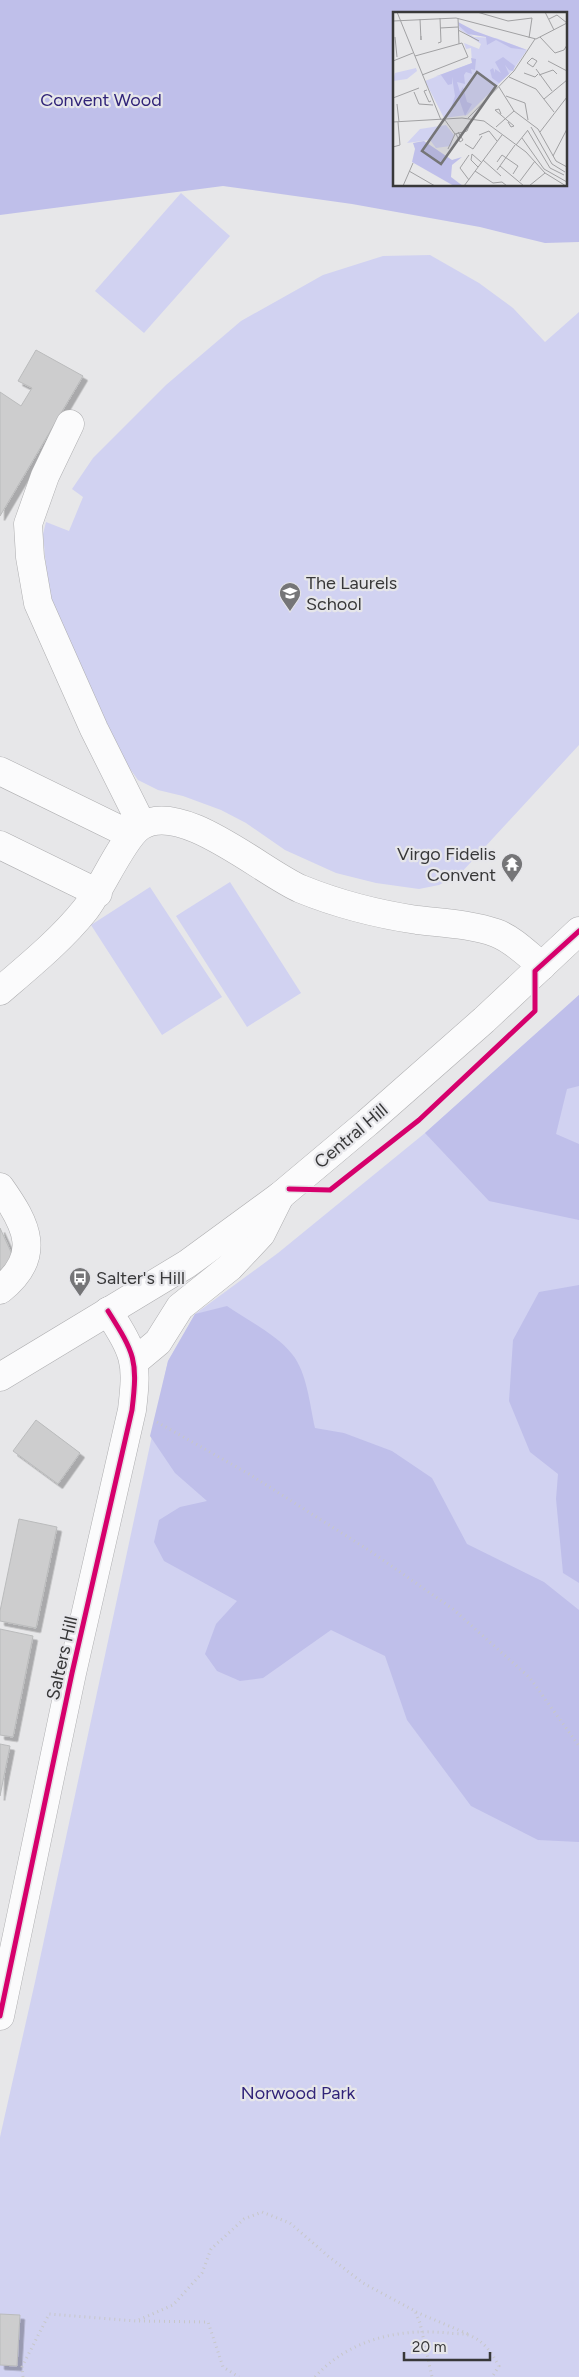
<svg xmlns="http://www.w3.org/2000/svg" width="579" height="2377" viewBox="0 0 579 2377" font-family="Figtree,sans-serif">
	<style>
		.green { fill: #d1d2f1 }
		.forest { fill: #bfbfea; fill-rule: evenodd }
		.building { fill: #cdcdce; stroke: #babbbc; filter: url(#shadow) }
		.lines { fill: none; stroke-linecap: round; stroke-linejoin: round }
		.minor-casing { stroke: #aeaeb0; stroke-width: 29 }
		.major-casing { stroke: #aeaeb0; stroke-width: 29 }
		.path { stroke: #c7c7c8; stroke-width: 3; stroke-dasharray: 1 4; stroke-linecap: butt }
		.minor { stroke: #fbfbfc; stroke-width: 28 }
		.major { stroke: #fbfbfc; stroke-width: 28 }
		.cycleway-casing { stroke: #e6e6ea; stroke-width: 8 }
		.cycleway { stroke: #d6006c; stroke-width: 5 }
		.labels { text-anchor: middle; stroke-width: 4.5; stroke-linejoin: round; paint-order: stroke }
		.park-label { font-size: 18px; fill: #312479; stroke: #e6e6ea }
		.poi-label { font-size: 18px; fill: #383839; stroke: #e6e6ea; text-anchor: start }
		.street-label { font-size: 18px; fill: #383839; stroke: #e6e6ea }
		.inset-road { fill: none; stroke: #a1a1a3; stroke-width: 1 }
		.view { fill: #757577; fill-opacity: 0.15; stroke: #757577; stroke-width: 2.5 }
		.inset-edge { fill: none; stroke: #383839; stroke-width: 2.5 }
	</style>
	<defs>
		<filter id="shadow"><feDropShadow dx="4.5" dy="4.5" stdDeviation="0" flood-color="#0004"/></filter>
	</defs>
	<rect width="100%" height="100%" fill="#e7e7e9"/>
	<path class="green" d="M 181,193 L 230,236 L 144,333 L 95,291 Z
		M 430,255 L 479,283 L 513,308 L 545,342 L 579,312 L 579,745 L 460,874 L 439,885 L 419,889 L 376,883 L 336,873 L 285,850 L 246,823 L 221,810 L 183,796 L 158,790 L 138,780 L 123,759 L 64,634 L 48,590 L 43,534 L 46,522 L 69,531 L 83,497 L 72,489 L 93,458 L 166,385 L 241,321 L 323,275 L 383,256 Z
		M 230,882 L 301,993 L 247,1027 L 176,916 Z
		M 150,887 L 222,997 L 162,1035 L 91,925 Z
		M 579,995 L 579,2377 L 0,2377 L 0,2137 L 35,1982 L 168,1361 L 195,1314 L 278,1253 L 425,1133 Z"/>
	<path class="forest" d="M 0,0 L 579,0 L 579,242 L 545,243 L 480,227 L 352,204 L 223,186 L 0,215 ZM 394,14 L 565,14 L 565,185 L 394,185 Z
		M 579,995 L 579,1086 L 567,1089 L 556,1134 L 579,1144 L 579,1220 L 489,1201 L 425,1133 Z
		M 579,1285 L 579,1583 L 563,1573 L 556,1499 L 558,1474 L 530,1452 L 509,1401 L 513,1340 L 539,1292 Z
		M 227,1306 C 247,1320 277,1335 292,1354 C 307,1372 310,1406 315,1428 L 344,1433 L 392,1451 L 432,1478 L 467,1544 L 544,1582 L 579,1610 L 579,1842 L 538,1840 L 471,1806 L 407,1720 L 385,1656 L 331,1630 L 263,1678 L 240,1681 L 217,1671 L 205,1654 L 216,1624 L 237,1601 L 164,1561 L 154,1542 L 159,1520 L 180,1507 L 207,1501 L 175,1473 L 150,1436 L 168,1361 L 195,1314 Z"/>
	<path class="building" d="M 36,350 L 83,376 L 0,516 L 0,392 L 21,406 L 32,388 L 18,381 Z
		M 0,1228 L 16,1263 L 0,1270 Z
		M 36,1420 L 80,1453 L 58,1484 L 13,1451 Z
		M 19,1519 L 57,1527 L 36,1628 L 0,1621 L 0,1611 Z
		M 0,1629 L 33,1636 L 13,1737 L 0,1735 Z
		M 0,1744 L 10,1746 L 0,1796 Z
		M 0,2314 L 20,2315 L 17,2366 L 0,2365 Z"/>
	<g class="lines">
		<g class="minor-casing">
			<path id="minor" d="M 70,424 L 45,476 L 28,524 L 30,557 L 38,603 L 94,729 L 142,825
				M 0,771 L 131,835
				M 0,845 L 98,893
				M 0,991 C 29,966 61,940 85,910 C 101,890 123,837 141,826 C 182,800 263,873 301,889 C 338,904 377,914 417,920 C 443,923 471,924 496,933 C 513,939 528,955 542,966
				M 0,1187 C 27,1225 43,1256 0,1290
				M 134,1362 L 158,1342 L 180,1307 L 230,1267 L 261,1234 L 280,1196
				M 0,2016 L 72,1673 L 132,1410 C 138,1360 135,1354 108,1311"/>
		</g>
		<g class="major-casing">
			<path id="major" d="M 0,1377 L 187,1264 L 280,1196 L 367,1123 L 484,1020 L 579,931"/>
		</g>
		<path class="path" d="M 157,1422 L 249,1474 L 370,1551 L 453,1609 L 530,1678 L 579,1746
			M 416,2312 L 468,2334
			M 139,2321 L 208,2322 L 223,2367 L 239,2377
			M 23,2377 L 22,2367 L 49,2314 L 136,2321 L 173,2305 L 202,2273 L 211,2249 L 244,2219 L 262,2212 L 290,2223 L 328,2256 L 363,2283 L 415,2311 L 420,2323 L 432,2377
			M 315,2377 C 349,2339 400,2328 448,2333 C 455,2334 465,2333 471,2336 C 485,2342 492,2354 499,2366 L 492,2377"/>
		<use href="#minor" class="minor"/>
		<use href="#major" class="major"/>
		<g class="cycleway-casing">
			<path id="cycleway" d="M 289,1189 L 330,1190 L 419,1120 L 535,1011 L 535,971 L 579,931
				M 0,2016 L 72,1673 L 132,1410 C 138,1360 135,1354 108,1311"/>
		</g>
		<use href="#cycleway" class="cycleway"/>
	</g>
	<defs>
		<g id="school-pin" transform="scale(1.125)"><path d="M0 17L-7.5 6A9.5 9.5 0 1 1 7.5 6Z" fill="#757577" stroke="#e6e6ea"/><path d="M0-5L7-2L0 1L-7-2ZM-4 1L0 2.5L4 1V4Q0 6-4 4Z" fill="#fff"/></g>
		<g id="temple-pin" transform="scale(1.125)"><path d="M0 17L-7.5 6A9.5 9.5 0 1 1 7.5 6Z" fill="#757577" stroke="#e6e6ea"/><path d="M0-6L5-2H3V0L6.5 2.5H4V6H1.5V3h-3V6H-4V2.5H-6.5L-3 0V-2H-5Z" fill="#fff"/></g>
		<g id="bus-pin" transform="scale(1.125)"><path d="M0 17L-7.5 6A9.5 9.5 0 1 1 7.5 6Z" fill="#757577" stroke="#e6e6ea"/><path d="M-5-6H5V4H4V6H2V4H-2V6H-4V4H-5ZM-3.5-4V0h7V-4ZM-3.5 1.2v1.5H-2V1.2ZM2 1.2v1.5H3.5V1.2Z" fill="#fff"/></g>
	</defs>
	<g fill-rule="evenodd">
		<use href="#school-pin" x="290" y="593"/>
		<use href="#temple-pin" x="512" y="864"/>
		<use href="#bus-pin" x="80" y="1278"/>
	</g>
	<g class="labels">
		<g class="park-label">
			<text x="101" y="106">Convent Wood</text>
			<text x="298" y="2099">Norwood Park</text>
		</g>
		<g class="poi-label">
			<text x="306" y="589">The Laurels<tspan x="306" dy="21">School</tspan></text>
			<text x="496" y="860" text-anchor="end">Virgo Fidelis<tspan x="496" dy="21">Convent</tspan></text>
			<text x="96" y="1284">Salter's Hill</text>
		</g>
		<g class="street-label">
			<text transform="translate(351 1136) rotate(-40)" y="6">Central Hill</text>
			<text transform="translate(62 1658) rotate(-77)" y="6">Salters Hill</text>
		</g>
	</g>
	<g transform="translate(393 12)">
		<rect width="174" height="174" fill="#e7e7e9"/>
		<path d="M 66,14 L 81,25 L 103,26 L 134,38 L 120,58 L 74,103 L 51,106 L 32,69 L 79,51 L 78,36 L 73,37 L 71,31 L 86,37 L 88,32 L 66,17 ZM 23,56 L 24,59 L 14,67 L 0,69 L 2,61 ZM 53,113 L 61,123 L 58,134 L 43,136 L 37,128 L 14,131 L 27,117 Z" fill="#d1d2f1"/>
		<path d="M 65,10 L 82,19 L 134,38 L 118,36 L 103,28 L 94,33 L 93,25 L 75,22 L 66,14 ZM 110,45 L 122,54 L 120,59 L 116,58 L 112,53 L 116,62 L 106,71 L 99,66 L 97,58 L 100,56 L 102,61 L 102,57 L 108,61 L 102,50 ZM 78,46 L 83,47 L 82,58 L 78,57 L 79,62 L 73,60 L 71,63 L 72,72 L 64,70 L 67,80 L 70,75 L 74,90 L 79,92 L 72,104 L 65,84 L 63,94 L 58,96 L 62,84 L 59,65 L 59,72 L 55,73 L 48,63 L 41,65 L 79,51 ZM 31,129 L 59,148 L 69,145 L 59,153 L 58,165 L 70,174 L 61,174 L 19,150 L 22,137 L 20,131 Z" fill="#bfbfea"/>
		<path class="inset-road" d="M 4,0 L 48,108M 84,0 L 115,9 L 139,6 L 136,26M 152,0 L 161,18M 65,6 L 66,32M 27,7 L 28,28 L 28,24M 0,9 L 63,6 L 143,27 L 174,11 L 164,3 L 156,7M 47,16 L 65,15M 65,18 L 86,29M 2,25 L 4,45M 147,25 L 162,41 L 171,38 L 174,33M 45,31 L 48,30 L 47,6M 22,44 L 69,31 L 75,45M 139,46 L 144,49 L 140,55 L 134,51 ZM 0,49 L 20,41M 155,49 L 174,59M 143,57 L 159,79M 131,61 L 142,65 L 145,62M 29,63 L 75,45M 146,63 L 160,58 L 164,62M 116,65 L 143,77 L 161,100M 106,75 L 121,99 L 145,117 L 163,149 L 174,155M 34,78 L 31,79 L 36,90 L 38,89M 21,80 L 26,92 L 40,93M 113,84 L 132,91 L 135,108M 0,86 L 26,76M 151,87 L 174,68M 4,92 L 6,110M 108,102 L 106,97 L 102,98 L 121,114 L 118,115 L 115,110M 75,106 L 121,59 L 142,27M 52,108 L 62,122 L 74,119 L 79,107M 0,110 L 69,106 L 91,109 L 133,140 L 152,161 L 173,174M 103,115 L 121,99M 138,115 L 159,152 L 172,160M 135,119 L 157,156 L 171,163M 147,120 L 174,85M 63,122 L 67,130 L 70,128 L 65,120M 86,123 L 96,119 L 104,129M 129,126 L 151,157 L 174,170M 72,132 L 80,137 L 89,124M 123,133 L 135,118M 0,135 L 7,133 L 5,110M 55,137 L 62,122M 160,144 L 174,117M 90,148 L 108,164M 104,150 L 109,143 L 125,154 L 120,162M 107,154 L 131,174M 85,155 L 78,148 L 79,142 L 88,150M 104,158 L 122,133M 16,159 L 42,174M 82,159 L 100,171 L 109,170 L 114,174M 76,168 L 67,156 L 76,143M 127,169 L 142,149M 10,174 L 20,151M 71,174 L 109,123M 136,174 L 152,161"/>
		<path class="view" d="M 84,60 L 103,74 L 48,152 L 29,139 Z"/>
		<rect width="174" height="174" class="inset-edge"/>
	</g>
	<path d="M404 2352v8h86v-8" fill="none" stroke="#383839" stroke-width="2.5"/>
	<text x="412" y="2352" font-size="15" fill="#383839" stroke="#e6e6ea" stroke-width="4" paint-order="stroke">20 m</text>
</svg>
